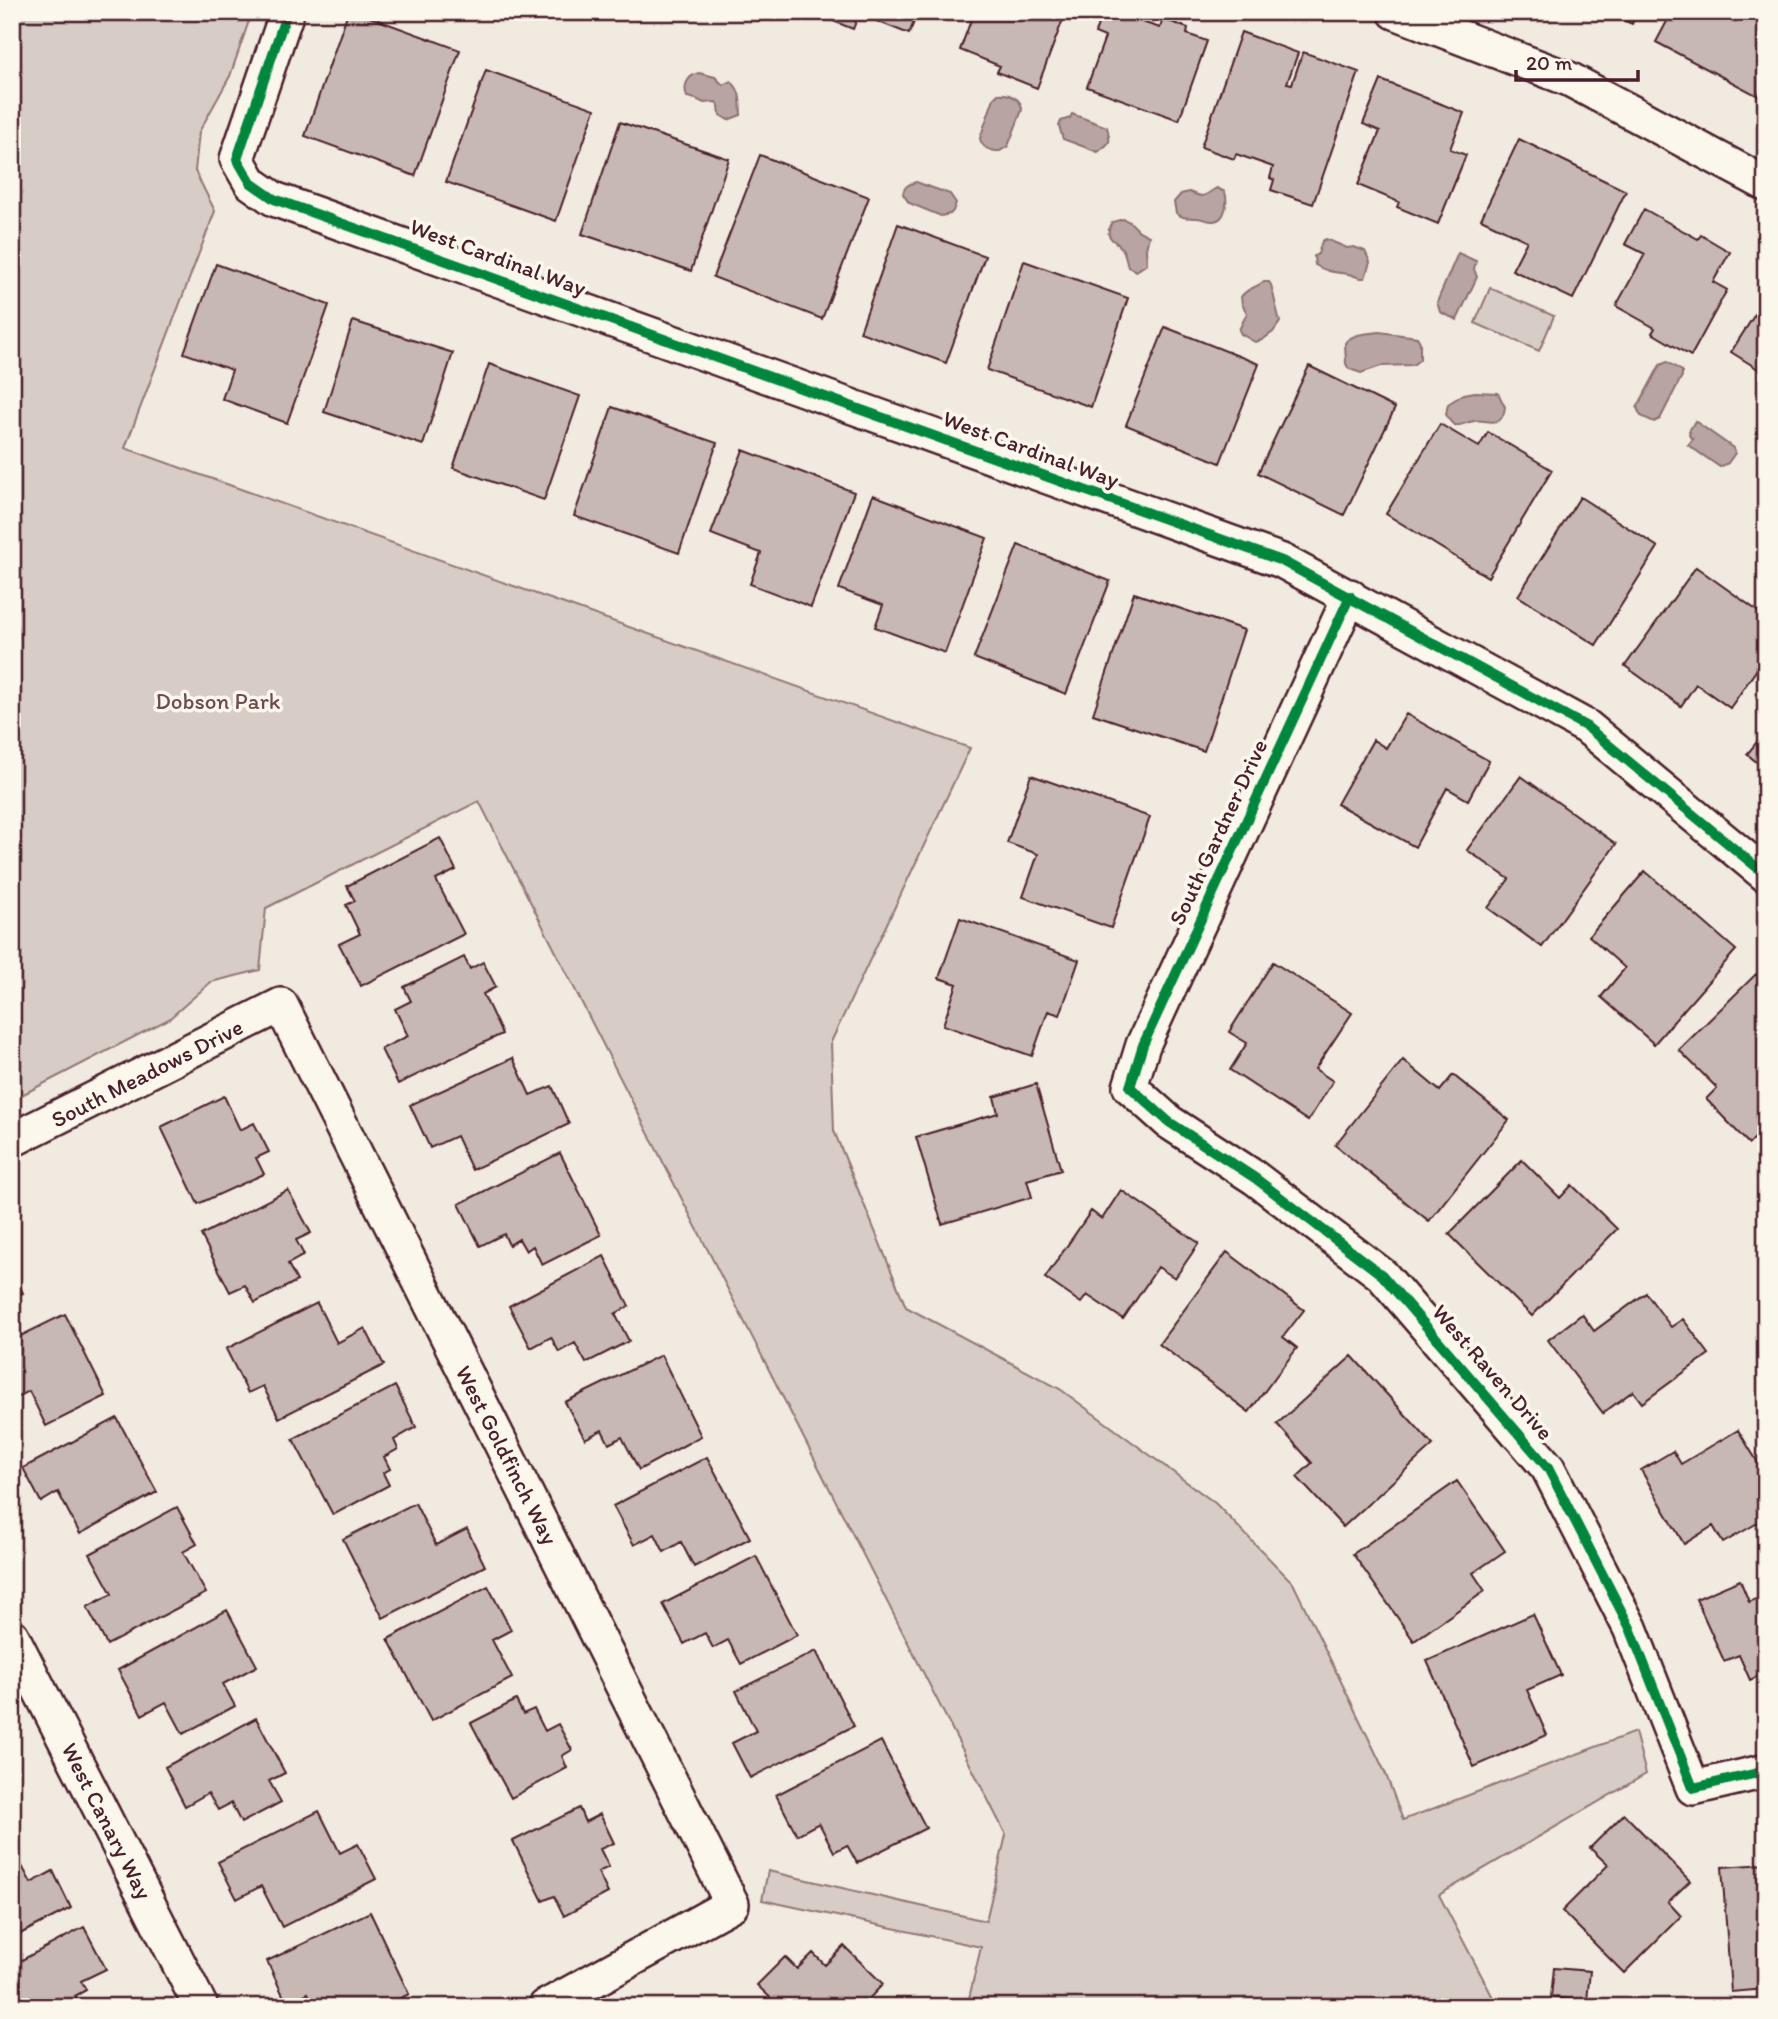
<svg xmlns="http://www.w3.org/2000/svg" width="1778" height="2019" viewBox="0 0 1778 2019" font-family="Itim,sans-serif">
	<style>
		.green { fill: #d8ccc6; stroke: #917678; stroke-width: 2 }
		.water { fill: #b8a4a2; stroke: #8c6f72; stroke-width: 2 }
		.building { fill: #c8b8b3; stroke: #4a1f2b; stroke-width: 2 }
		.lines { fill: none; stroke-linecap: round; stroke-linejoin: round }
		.minor-casing { stroke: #4a1f2b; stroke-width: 38 }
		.minor { stroke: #fbf7ec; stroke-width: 33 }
		.cycleway-casing { stroke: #fbf7ec; stroke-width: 15 }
		.cycleway { stroke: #00873e; stroke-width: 10 }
		.labels { text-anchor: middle; stroke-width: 7; stroke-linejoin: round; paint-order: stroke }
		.street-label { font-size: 23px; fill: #4a1f2b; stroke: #fbf7ec }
		.park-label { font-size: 23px; fill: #6e4a52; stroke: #fbf7ec }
	</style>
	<rect width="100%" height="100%" fill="#f0eae0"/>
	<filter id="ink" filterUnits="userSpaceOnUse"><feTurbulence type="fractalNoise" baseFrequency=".0143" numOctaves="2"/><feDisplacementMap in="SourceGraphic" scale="14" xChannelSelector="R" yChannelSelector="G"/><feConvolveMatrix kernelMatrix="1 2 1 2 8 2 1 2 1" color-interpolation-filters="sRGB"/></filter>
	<g filter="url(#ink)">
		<path class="green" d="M 12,12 L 252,12 L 230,76 L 199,132 L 195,171 L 215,211 L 125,448 L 970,748 L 831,1042 L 834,1131 L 906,1307 L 1060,1389 L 1215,1503 L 1293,1583 L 1385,1772 L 1403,1820 L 1635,1732 L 1646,1774 L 1439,1895 L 1498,2007 L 967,2007 L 981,1947 L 762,1900 L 768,1871 L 986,1921 L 1006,1835 L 479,801 L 266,908 L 260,970 L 211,982 L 169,1019 L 12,1100 Z
			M 1490,288 L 1554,316 L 1539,351 L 1475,323 Z"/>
		<path class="water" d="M 699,73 L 715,77 L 723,85 L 731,81 C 742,92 740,101 741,115 L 728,120 L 720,115 L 719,106 L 716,102 L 704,103 L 696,99 L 687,97 C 683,86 687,76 699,73 Z
			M 998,94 C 1008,93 1022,98 1022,110 L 1008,146 L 1000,151 C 991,151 981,148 980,138 L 994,98 Z
			M 1072,114 L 1107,127 C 1111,145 1111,141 1098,152 L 1063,139 L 1059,126 L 1061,121 L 1070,118 Z
			M 916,182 L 950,194 L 956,203 L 953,211 L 950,214 L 941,216 L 909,203 L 903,194 C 904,186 909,184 916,182 Z
			M 1217,188 L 1225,192 C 1228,201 1226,220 1214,221 C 1209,222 1203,218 1197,218 C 1188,217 1183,219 1176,213 L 1174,202 L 1181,194 L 1189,192 C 1207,199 1202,196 1217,188 Z
			M 1123,219 L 1130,222 L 1139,231 L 1149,236 L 1146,249 L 1147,264 L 1136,271 L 1128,267 C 1126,262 1126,255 1123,250 C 1116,238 1102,241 1112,222 Z
			M 1326,239 L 1347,248 L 1354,247 L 1365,251 L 1370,262 L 1365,278 C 1358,279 1355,275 1348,274 C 1335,272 1329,273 1315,265 L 1314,256 L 1318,254 L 1322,241 Z
			M 1458,253 L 1476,261 L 1474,269 L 1477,277 L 1457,320 L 1440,312 L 1437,302 Z
			M 1263,282 L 1269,282 L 1271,285 L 1280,322 L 1273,332 L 1262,340 L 1255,342 L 1241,334 L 1239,330 L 1247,313 L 1242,304 L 1241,297 C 1247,288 1256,288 1263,282 Z
			M 1379,332 L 1417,337 L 1420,342 L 1420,359 L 1413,365 L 1381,366 L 1361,373 L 1349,369 L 1346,364 L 1345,343 C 1352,333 1368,334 1379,332 Z
			M 1667,362 L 1682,371 L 1682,376 L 1660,419 L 1654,422 L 1641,416 L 1637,408 L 1660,365 Z
			M 1475,392 L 1498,393 L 1505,407 C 1502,431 1488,418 1474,421 C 1460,423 1455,433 1446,414 L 1448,404 L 1464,394 Z
			M 1695,421 L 1733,448 L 1735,453 L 1728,463 L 1720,467 L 1688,445 L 1693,439 L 1689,435 L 1690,432 L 1689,431 Z"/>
		<path class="building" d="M 348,12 L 356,12 L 460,50 L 415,176 L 305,136 Z
			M 811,12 L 918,12 L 909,34 L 859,14 L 853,29 Z
			M 974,12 L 1060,12 L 1065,14 L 1037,88 L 997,72 L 1000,66 L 960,50 Z
			M 1102,12 L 1145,12 L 1142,22 L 1160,28 L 1163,19 L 1188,28 L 1187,34 L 1207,41 L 1179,120 L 1087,87 L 1105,37 L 1095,33 Z
			M 1605,12 L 1637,12 L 1632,24 Z
			M 1672,12 L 1766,12 L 1766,80 L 1758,96 L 1656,42 Z
			M 1241,32 L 1298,53 L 1287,83 L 1292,84 L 1303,52 L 1359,72 L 1313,204 L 1271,190 L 1274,180 L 1270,178 L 1273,167 L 1236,154 L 1234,159 L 1201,147 Z
			M 486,70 L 595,109 L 556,221 L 446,182 Z
			M 1381,80 L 1464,113 L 1450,149 L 1466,155 L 1438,224 L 1397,207 L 1399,202 L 1358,185 L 1380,131 L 1363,124 Z
			M 620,122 L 729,159 L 691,271 L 582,234 Z
			M 1519,139 L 1626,191 L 1573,299 L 1512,270 L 1527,241 L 1481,219 Z
			M 760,155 L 869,197 L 822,319 L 713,277 Z
			M 1644,209 L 1698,239 L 1701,235 L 1730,252 L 1713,282 L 1727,290 L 1691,356 L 1652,333 L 1655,328 L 1616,306 L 1645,254 L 1625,244 Z
			M 898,224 L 985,256 L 946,363 L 860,332 Z
			M 1024,261 L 1128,298 L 1091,407 L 987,370 Z
			M 216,264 L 329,305 L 287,423 L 222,399 L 232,370 L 184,353 Z
			M 1766,297 L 1766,374 L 1731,352 Z
			M 353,321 L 453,353 L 423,445 L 324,412 Z
			M 1165,327 L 1259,364 L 1220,463 L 1126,425 Z
			M 489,364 L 580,396 L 544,500 L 453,468 Z
			M 1309,366 L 1395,408 L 1344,515 L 1258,473 Z
			M 612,407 L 717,443 L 679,553 L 574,516 Z
			M 1440,424 L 1479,447 L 1488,432 L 1552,470 L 1488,577 L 1386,514 Z
			M 743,450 L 854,492 L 811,607 L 750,584 L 761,553 L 711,534 Z
			M 873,495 L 987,538 L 945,653 L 875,627 L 883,605 L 839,589 Z
			M 1580,497 L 1658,547 L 1596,645 L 1518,596 Z
			M 1018,545 L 1110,581 L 1066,694 L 974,658 Z
			M 1696,567 L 1766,617 L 1766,656 L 1730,708 L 1696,684 L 1681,706 L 1625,666 Z
			M 1134,593 L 1244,630 L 1204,751 L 1093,714 Z
			M 1406,714 L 1489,761 L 1468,800 L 1447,788 L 1415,847 L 1337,804 L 1373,740 L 1386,748 Z
			M 1766,731 L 1766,770 L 1747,754 Z
			M 1031,775 L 1150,817 L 1111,928 L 1023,897 L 1038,854 L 1007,843 Z
			M 1521,776 L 1616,844 L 1542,947 L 1488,908 L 1509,879 L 1467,850 Z
			M 440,838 L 456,870 L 436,880 L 464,934 L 361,986 L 339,944 L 360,934 L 346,905 L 355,901 L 347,886 Z
			M 1645,871 L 1736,950 L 1654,1044 L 1601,997 L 1625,968 L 1589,936 Z
			M 960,918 L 1079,960 L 1060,1015 L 1048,1011 L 1032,1056 L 943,1025 L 957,984 L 939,978 Z
			M 464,957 L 470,969 L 483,962 L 496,987 L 483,994 L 502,1034 L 398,1084 L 381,1049 L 408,1036 L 395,1009 L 411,1001 L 404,987 Z
			M 1273,962 L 1352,1013 L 1315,1069 L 1333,1081 L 1308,1121 L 1230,1070 L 1247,1043 L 1229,1032 Z
			M 1756,974 L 1766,983 L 1766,1127 L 1749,1144 L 1706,1099 L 1717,1088 L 1679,1050 Z
			M 513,1058 L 530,1095 L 552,1086 L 569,1124 L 472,1170 L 456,1136 L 430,1148 L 410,1105 Z
			M 1403,1060 L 1440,1091 L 1453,1075 L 1509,1120 L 1429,1221 L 1335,1145 Z
			M 1036,1084 L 1061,1170 L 1027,1180 L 1032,1197 L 942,1224 L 916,1137 L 998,1113 L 994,1097 Z
			M 224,1096 L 240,1130 L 254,1123 L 269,1152 L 256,1158 L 264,1174 L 198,1204 L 161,1127 Z
			M 560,1153 L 601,1235 L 542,1265 L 533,1246 L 526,1251 L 519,1239 L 509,1245 L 504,1234 L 480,1246 L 459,1204 Z
			M 1522,1160 L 1560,1198 L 1572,1185 L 1617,1229 L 1532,1316 L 1449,1234 Z
			M 288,1190 L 311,1233 L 296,1240 L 304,1255 L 288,1264 L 297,1281 L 255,1303 L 245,1285 L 230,1292 L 201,1235 Z
			M 1121,1190 L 1199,1243 L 1175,1278 L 1158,1267 L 1123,1319 L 1087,1295 L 1081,1303 L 1045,1278 L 1091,1211 L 1102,1219 Z
			M 1227,1252 L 1304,1310 L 1283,1337 L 1297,1348 L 1249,1412 L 1159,1344 Z
			M 604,1256 L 629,1306 L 615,1314 L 629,1341 L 586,1363 L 575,1343 L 559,1352 L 551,1337 L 531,1348 L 509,1306 Z
			M 12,1271 L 23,1293 L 12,1298 Z
			M 1646,1293 L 1671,1327 L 1683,1319 L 1709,1354 L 1642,1403 L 1633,1391 L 1603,1413 L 1548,1340 L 1582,1314 L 1594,1331 Z
			M 317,1303 L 337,1343 L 365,1328 L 384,1365 L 279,1418 L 263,1386 L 248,1393 L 226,1349 Z
			M 65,1314 L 106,1396 L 46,1426 L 29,1391 L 12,1400 L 12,1340 Z
			M 661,1355 L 701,1436 L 639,1470 L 622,1437 L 609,1444 L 602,1430 L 585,1439 L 565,1402 Z
			M 1352,1356 L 1433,1445 L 1343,1527 L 1297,1477 L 1312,1463 L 1277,1424 Z
			M 395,1386 L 416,1427 L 394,1440 L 398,1449 L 384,1457 L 390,1469 L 383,1473 L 389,1485 L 333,1515 L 293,1439 Z
			M 117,1418 L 157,1492 L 80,1534 L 58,1492 L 41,1502 L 23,1468 Z
			M 1738,1430 L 1760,1466 L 1766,1463 L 1766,1518 L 1723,1543 L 1713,1526 L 1684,1544 L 1641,1470 L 1673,1451 L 1681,1464 Z
			M 707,1457 L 750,1538 L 694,1567 L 681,1542 L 664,1552 L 655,1534 L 634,1545 L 613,1506 Z
			M 1457,1481 L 1505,1551 L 1473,1573 L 1485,1591 L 1414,1641 L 1353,1554 Z
			M 415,1503 L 436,1545 L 467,1529 L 485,1566 L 383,1618 L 343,1539 Z
			M 177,1507 L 197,1544 L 183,1552 L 206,1593 L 107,1645 L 87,1607 L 112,1594 L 90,1554 Z
			M 756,1556 L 797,1635 L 741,1664 L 728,1640 L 713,1648 L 705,1633 L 684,1644 L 663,1604 Z
			M 1740,1580 L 1749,1602 L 1766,1595 L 1766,1673 L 1750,1680 L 1739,1655 L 1724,1661 L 1696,1599 Z
			M 488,1586 L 511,1630 L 492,1640 L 512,1678 L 431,1721 L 388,1639 Z
			M 227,1610 L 257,1666 L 223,1684 L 235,1706 L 183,1734 L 166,1702 L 142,1715 L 118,1670 Z
			M 1533,1614 L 1561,1675 L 1527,1690 L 1547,1735 L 1474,1767 L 1427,1661 Z
			M 816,1651 L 854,1726 L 750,1778 L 732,1743 L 756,1731 L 736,1691 Z
			M 516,1700 L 523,1714 L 534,1709 L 545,1731 L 558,1724 L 572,1750 L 562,1756 L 567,1768 L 511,1798 L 471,1723 Z
			M 256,1718 L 285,1773 L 269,1781 L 281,1802 L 241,1823 L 231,1803 L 218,1810 L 208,1793 L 185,1806 L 165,1767 Z
			M 881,1741 L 926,1828 L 857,1863 L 847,1845 L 834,1852 L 819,1823 L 797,1835 L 776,1795 Z
			M 579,1808 L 585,1822 L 600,1814 L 614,1843 L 600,1849 L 609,1867 L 598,1872 L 608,1893 L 564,1916 L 554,1896 L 543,1901 L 513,1841 Z
			M 319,1811 L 340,1853 L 358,1844 L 376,1879 L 282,1927 L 261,1886 L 237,1899 L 218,1862 Z
			M 1624,1814 L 1690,1881 L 1668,1902 L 1681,1916 L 1624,1973 L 1562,1911 L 1608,1865 L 1590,1848 Z
			M 15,1853 L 31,1883 L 53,1871 L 71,1908 L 12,1938 L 12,1854 Z
			M 1766,1864 L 1766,1989 L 1731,1992 L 1722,1867 Z
			M 370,1912 L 409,1994 L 383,2007 L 314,2007 L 308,1993 L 287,2004 L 267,1961 Z
			M 84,1927 L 106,1969 L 81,1981 L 86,1990 L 75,1996 L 81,2007 L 12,2007 L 12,1965 Z
			M 844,1946 L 883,1984 L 865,2003 L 869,2007 L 780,2007 L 757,1985 L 785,1957 L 797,1969 L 813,1953 L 825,1965 Z
			M 1554,1968 L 1590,1971 L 1587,2001 L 1551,1997 Z"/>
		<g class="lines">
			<g class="minor-casing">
				<path id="minor" d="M 287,12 L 237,159 L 251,183 L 274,199 L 1282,561 L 1587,727 L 1766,875
					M 1395,12 L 1569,79 L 1766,184
					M 1350,596 L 1143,1045 L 1130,1087 L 1169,1122 L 1255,1178 L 1382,1275 L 1548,1468 L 1630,1628 L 1693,1788 L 1766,1771
					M 12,1140 L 281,1005 L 732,1904 L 545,2007
					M 12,1636 L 201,2007"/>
			</g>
			<use href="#minor" class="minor"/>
			<g class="cycleway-casing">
				<path id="cycleway" d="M 287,12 L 237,159 L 251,183 L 274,199 L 1282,561 L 1587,727 L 1766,875
					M 1350,596 L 1143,1045 L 1130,1087 L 1169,1122 L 1255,1178 L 1382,1275 L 1548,1468 L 1630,1628 L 1693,1788 L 1766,1771"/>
			</g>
			<use href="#cycleway" class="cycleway"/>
		</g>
	</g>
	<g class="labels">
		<g class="street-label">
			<text transform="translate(498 257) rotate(20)" y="8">West Cardinal Way</text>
			<text transform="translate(1031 449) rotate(20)" y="8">West Cardinal Way</text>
			<text transform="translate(1218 832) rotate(-65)" y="8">South Gardner Drive</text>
			<text transform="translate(147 1073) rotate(-27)" y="8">South Meadows Drive</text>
			<text transform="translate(1493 1372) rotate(49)" y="8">West Raven Drive</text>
			<text transform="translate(507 1455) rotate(63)" y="8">West Goldfinch Way</text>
			<text transform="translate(107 1821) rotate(63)" y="8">West Canary Way</text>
		</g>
		<g class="park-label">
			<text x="218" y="709">Dobson Park</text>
		</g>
	</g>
	<rect width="1778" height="2019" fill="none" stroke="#fbf7ec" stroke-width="42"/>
	<rect x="21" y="21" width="1736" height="1977" fill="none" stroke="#4a1f2b" stroke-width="2.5" filter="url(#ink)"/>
	<path d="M1516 70v10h122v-10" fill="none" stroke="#4a1f2b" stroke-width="3.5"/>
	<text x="1526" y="70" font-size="21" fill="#4a1f2b" stroke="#fbf7ec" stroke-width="5" paint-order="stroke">20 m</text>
</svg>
